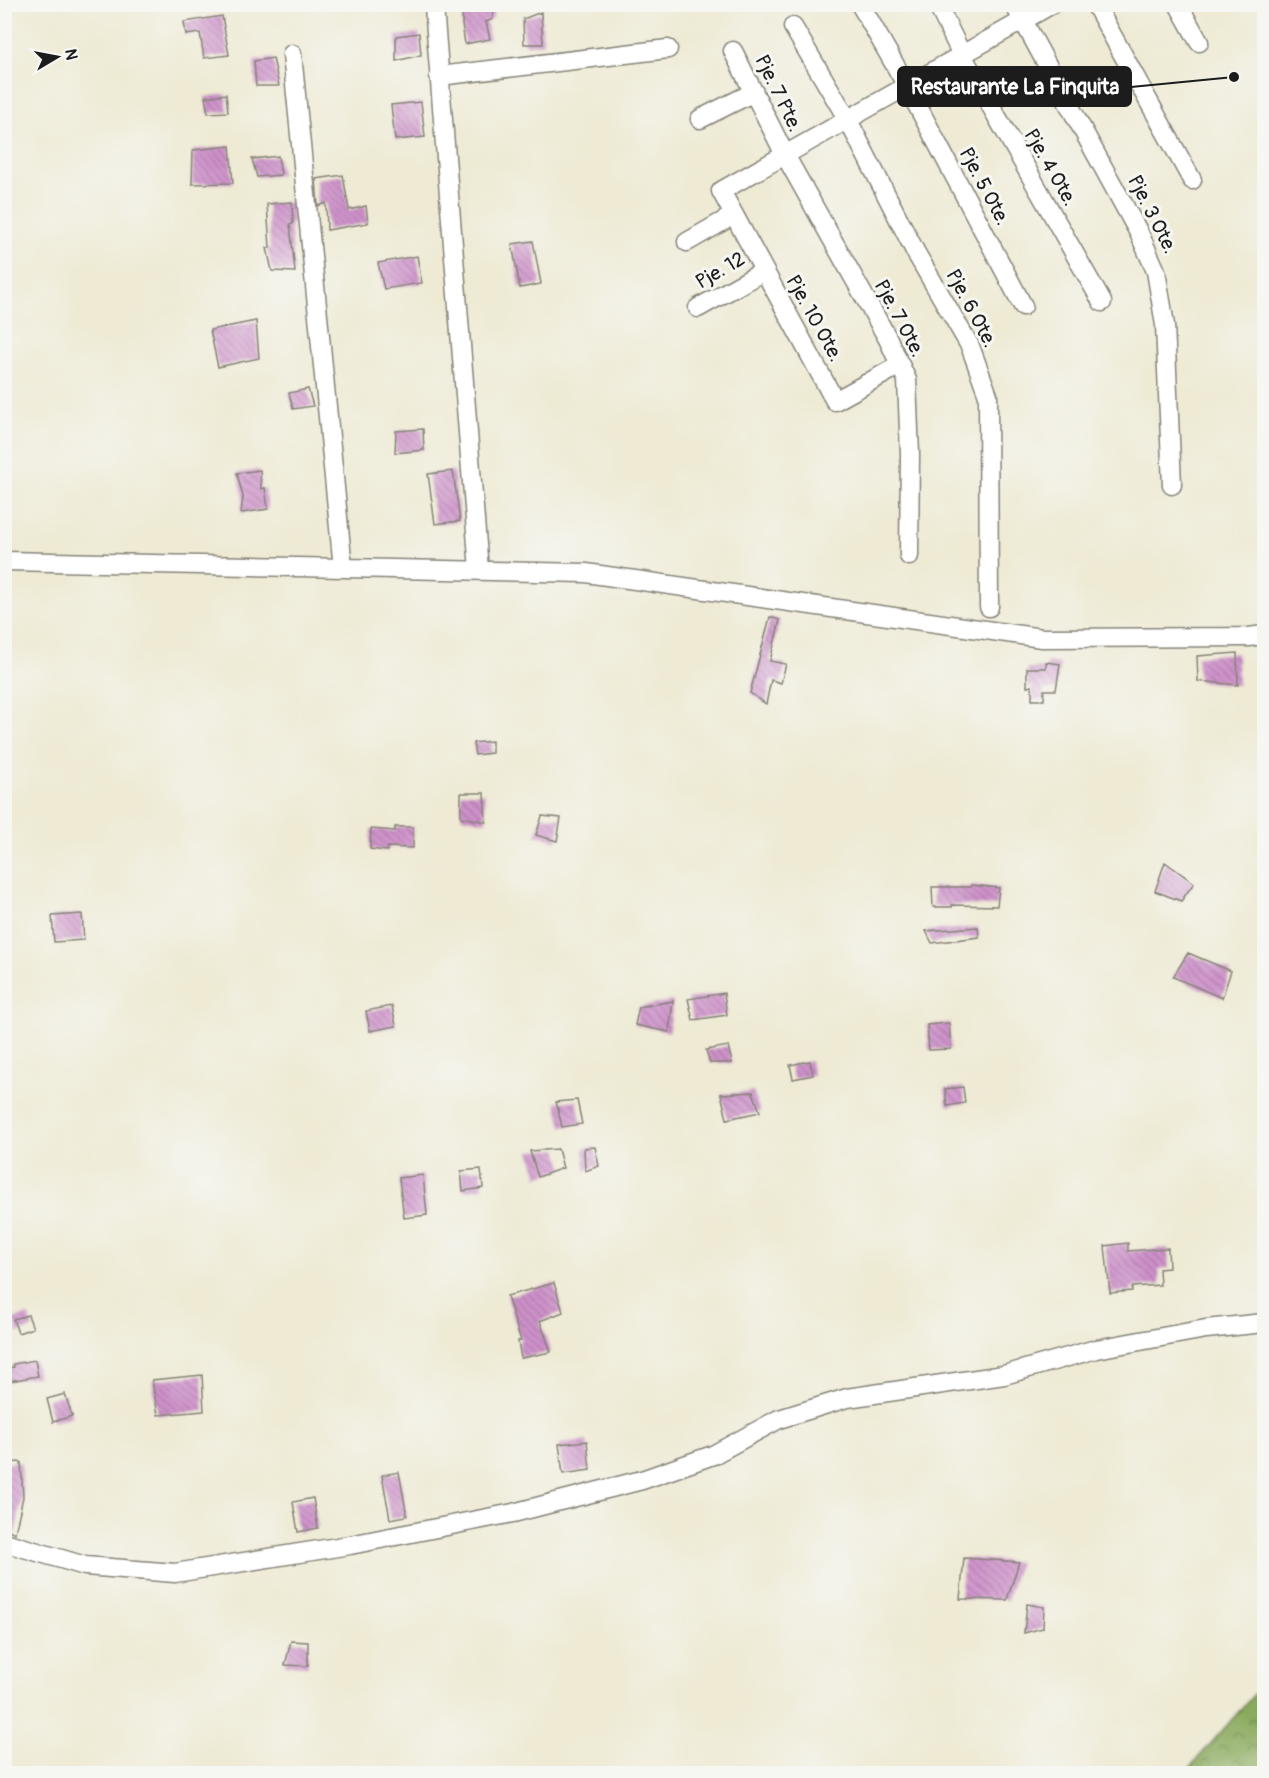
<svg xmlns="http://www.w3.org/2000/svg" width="1269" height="1778" viewBox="0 0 1269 1778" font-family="Pangolin,sans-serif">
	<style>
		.forest { fill: url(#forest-crowns); stroke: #53633c; stroke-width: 1.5 }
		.building { fill: url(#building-back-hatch) }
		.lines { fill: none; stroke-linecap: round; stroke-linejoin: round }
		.minor-casing { stroke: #858378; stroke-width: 21 }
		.minor { stroke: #fff; stroke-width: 18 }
		.labels { text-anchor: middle; stroke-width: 6; stroke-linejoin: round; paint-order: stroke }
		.street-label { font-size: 20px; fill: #1c1c1c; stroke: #f6f6f2 }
		.leader { fill: none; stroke: #1c1c1c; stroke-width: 2 }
		.callout-dot { fill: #1c1c1c; stroke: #f6f6f2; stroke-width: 2 }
		.callout { fill: #1c1c1c; stroke: #1c1c1c; stroke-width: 2 }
		.callout-label { font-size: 21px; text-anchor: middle; font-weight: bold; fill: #fff }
	</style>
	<defs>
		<pattern id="forest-crowns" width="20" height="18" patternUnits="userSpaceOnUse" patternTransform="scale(1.5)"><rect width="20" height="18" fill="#8aaa5d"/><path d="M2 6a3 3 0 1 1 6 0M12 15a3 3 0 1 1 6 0" fill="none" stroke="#708a4c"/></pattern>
		<pattern id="building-back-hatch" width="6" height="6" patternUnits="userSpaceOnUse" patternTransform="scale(1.5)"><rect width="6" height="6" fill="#cf92cb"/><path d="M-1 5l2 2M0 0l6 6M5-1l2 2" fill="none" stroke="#a776a4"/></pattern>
	</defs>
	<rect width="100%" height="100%" fill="#f6f6f2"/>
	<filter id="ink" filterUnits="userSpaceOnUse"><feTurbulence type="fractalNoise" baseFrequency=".0167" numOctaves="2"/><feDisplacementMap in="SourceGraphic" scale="12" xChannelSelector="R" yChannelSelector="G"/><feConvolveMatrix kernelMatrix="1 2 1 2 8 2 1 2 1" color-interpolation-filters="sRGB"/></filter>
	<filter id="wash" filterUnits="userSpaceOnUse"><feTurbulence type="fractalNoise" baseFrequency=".008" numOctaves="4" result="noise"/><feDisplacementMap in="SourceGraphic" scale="24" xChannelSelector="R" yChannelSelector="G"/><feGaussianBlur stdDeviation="1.35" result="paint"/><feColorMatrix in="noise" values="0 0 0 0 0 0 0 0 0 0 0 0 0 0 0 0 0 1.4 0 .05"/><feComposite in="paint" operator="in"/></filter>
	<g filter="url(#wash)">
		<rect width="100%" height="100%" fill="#eeead4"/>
		<path class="forest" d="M 1264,1683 L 1264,1773 L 1185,1773 Z"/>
		<g id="blocks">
			<path class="building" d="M 480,4 L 494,4 L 493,19 L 486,22 L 490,39 L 465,44 L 462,24 L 463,5 Z
				M 541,12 L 543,44 L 524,44 L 523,19 Z
				M 222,16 L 229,55 L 204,58 L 200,33 L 186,35 L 184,22 Z
				M 419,33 L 421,55 L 396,61 L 396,36 Z
				M 273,58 L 279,86 L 256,86 L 254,61 Z
				M 226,94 L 228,112 L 208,113 L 205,97 Z
				M 421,102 L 425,137 L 395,140 L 391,105 Z
				M 230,146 L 233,183 L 192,184 L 193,150 Z
				M 278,156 L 281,175 L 257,177 L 252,159 Z
				M 343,175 L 349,210 L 366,206 L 368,223 L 327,230 L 326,203 L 318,206 L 316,179 Z
				M 292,202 L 293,224 L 290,224 L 295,272 L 272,271 L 267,248 L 270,248 L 267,204 Z
				M 533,241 L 541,284 L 520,288 L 512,244 Z
				M 417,256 L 422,283 L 384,289 L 378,263 Z
				M 256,321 L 259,358 L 218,367 L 210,330 Z
				M 308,389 L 313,406 L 293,409 L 289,393 Z
				M 423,429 L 424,450 L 395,453 L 396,431 Z
				M 260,470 L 261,489 L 265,488 L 268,509 L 241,513 L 243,497 L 237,473 Z
				M 453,471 L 460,521 L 435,524 L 428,474 Z
				M 770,617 L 780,620 L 770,661 L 786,664 L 781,683 L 771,680 L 766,704 L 750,693 Z
				M 1237,653 L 1238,685 L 1198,681 L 1197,656 Z
				M 1046,662 L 1060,664 L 1056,690 L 1044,690 L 1044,700 L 1032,700 L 1032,686 L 1027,687 L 1027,668 L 1046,668 Z
				M 492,741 L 492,753 L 475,755 L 473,743 Z
				M 461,793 L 484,793 L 486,822 L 461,817 Z
				M 542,816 L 561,818 L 557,841 L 536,835 Z
				M 395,827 L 413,827 L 413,848 L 388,847 L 387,851 L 370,849 L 371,829 L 395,831 Z
				M 1165,862 L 1194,883 L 1181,901 L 1155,891 Z
				M 971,885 L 999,888 L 997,906 L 952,905 L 952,907 L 933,907 L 932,887 L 971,887 Z
				M 82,914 L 84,940 L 54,942 L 52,916 Z
				M 978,927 L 979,937 L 932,943 L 926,931 Z
				M 1188,953 L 1231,971 L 1222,998 L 1173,977 Z
				M 724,993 L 727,1015 L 693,1020 L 688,999 Z
				M 673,1001 L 669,1032 L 635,1025 L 639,1007 Z
				M 392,1006 L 396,1026 L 370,1031 L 366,1011 Z
				M 949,1023 L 951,1049 L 929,1050 L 927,1025 Z
				M 728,1046 L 732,1063 L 710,1063 L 706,1050 Z
				M 810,1061 L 813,1075 L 793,1079 L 790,1065 Z
				M 963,1087 L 965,1103 L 947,1106 L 945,1089 Z
				M 753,1092 L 760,1112 L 727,1119 L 721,1094 Z
				M 577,1100 L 582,1124 L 562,1127 L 556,1102 Z
				M 595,1147 L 599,1166 L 585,1171 L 584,1148 Z
				M 558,1149 L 563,1168 L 538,1177 L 530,1151 Z
				M 481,1169 L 483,1188 L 463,1191 L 461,1171 Z
				M 423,1175 L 427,1215 L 404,1218 L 399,1178 Z
				M 1128,1243 L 1128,1251 L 1168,1248 L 1169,1268 L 1159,1269 L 1160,1285 L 1132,1287 L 1132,1291 L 1110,1293 L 1105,1246 Z
				M 554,1283 L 563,1312 L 540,1321 L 551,1352 L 521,1358 L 518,1341 L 521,1341 L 507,1296 Z
				M 28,1315 L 33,1328 L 18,1333 L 13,1319 Z
				M 35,1360 L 38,1376 L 4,1382 L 4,1368 L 14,1367 L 13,1364 Z
				M 202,1375 L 204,1411 L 158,1415 L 152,1380 Z
				M 65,1394 L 72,1416 L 53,1422 L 47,1399 Z
				M 587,1441 L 590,1470 L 563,1474 L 559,1444 Z
				M 21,1462 L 23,1497 L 15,1533 L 4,1528 L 4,1512 L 8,1512 L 6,1463 Z
				M 399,1472 L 407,1516 L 390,1519 L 382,1475 Z
				M 313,1498 L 318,1528 L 298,1532 L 293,1502 Z
				M 964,1558 L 1019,1562 L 1007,1600 L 960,1599 Z
				M 1027,1604 L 1044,1607 L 1043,1628 L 1024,1633 Z
				M 291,1641 L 308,1642 L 308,1666 L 285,1665 Z"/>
		</g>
	</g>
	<g filter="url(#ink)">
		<use href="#blocks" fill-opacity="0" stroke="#858378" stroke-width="1.5"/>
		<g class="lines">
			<g class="minor-casing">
				<path id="minor" d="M 860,4 L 907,86 L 1023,306
					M 937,4 L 962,55 L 1102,302
					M 1014,4 L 1139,233 L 1156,271 L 1165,325 L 1172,485
					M 1095,4 L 1192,180
					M 1178,4 L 1199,42
					M 434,7 L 479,570
					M 793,27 L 848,120 L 916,253 L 970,346 L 988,395 L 989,607
					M 733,51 L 785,155 L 888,339 L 907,380 L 910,455 L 909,556
					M 292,54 L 343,568
					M 439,76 L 668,49
					M 700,119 L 754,92
					M 687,242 L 734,215
					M 698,308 L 764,271
					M 900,365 L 835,401 L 721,191 L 1052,4
					M 4,561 L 586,573 L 1042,638 L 1249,637 L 1264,635
					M 4,1542 L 85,1566 L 175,1573 L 350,1545 L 513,1513 L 642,1480 L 713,1455 L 779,1419 L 847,1398 L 1004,1375 L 1096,1349 L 1206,1329 L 1264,1323"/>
			</g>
			<use href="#minor" class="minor"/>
		</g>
	</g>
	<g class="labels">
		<g class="street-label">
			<text transform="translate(779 93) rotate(64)" y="7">Pje. 7 Pte.</text>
			<text transform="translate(1051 167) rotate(60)" y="7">Pje. 4 Ote.</text>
			<text transform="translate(985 186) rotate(62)" y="7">Pje. 5 Ote.</text>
			<text transform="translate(1153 214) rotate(63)" y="7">Pje. 3 Ote.</text>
			<text transform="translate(720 270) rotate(-30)" y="7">Pje. 12</text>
			<text transform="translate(972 308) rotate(62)" y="7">Pje. 6 Ote.</text>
			<text transform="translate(815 318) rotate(61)" y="7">Pje. 10 Ote.</text>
			<text transform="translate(900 318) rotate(62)" y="7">Pje. 7 Ote.</text>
		</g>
	</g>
	<path class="leader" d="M1234 77L1131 87"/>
	<circle class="callout-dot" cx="1234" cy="77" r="6"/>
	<rect class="callout" x="898" y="67" width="233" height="39" rx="6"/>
	<g class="callout-label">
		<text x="1015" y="94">Restaurante La Finquita</text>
	</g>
	<rect width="1269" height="1778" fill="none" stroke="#f6f6f2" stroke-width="24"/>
	<g transform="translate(57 57) rotate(80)" stroke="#f6f6f2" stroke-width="4.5" paint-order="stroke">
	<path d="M0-4.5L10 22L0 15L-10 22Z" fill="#1c1c1c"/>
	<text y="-9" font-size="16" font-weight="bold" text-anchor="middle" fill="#1c1c1c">N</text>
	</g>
</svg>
